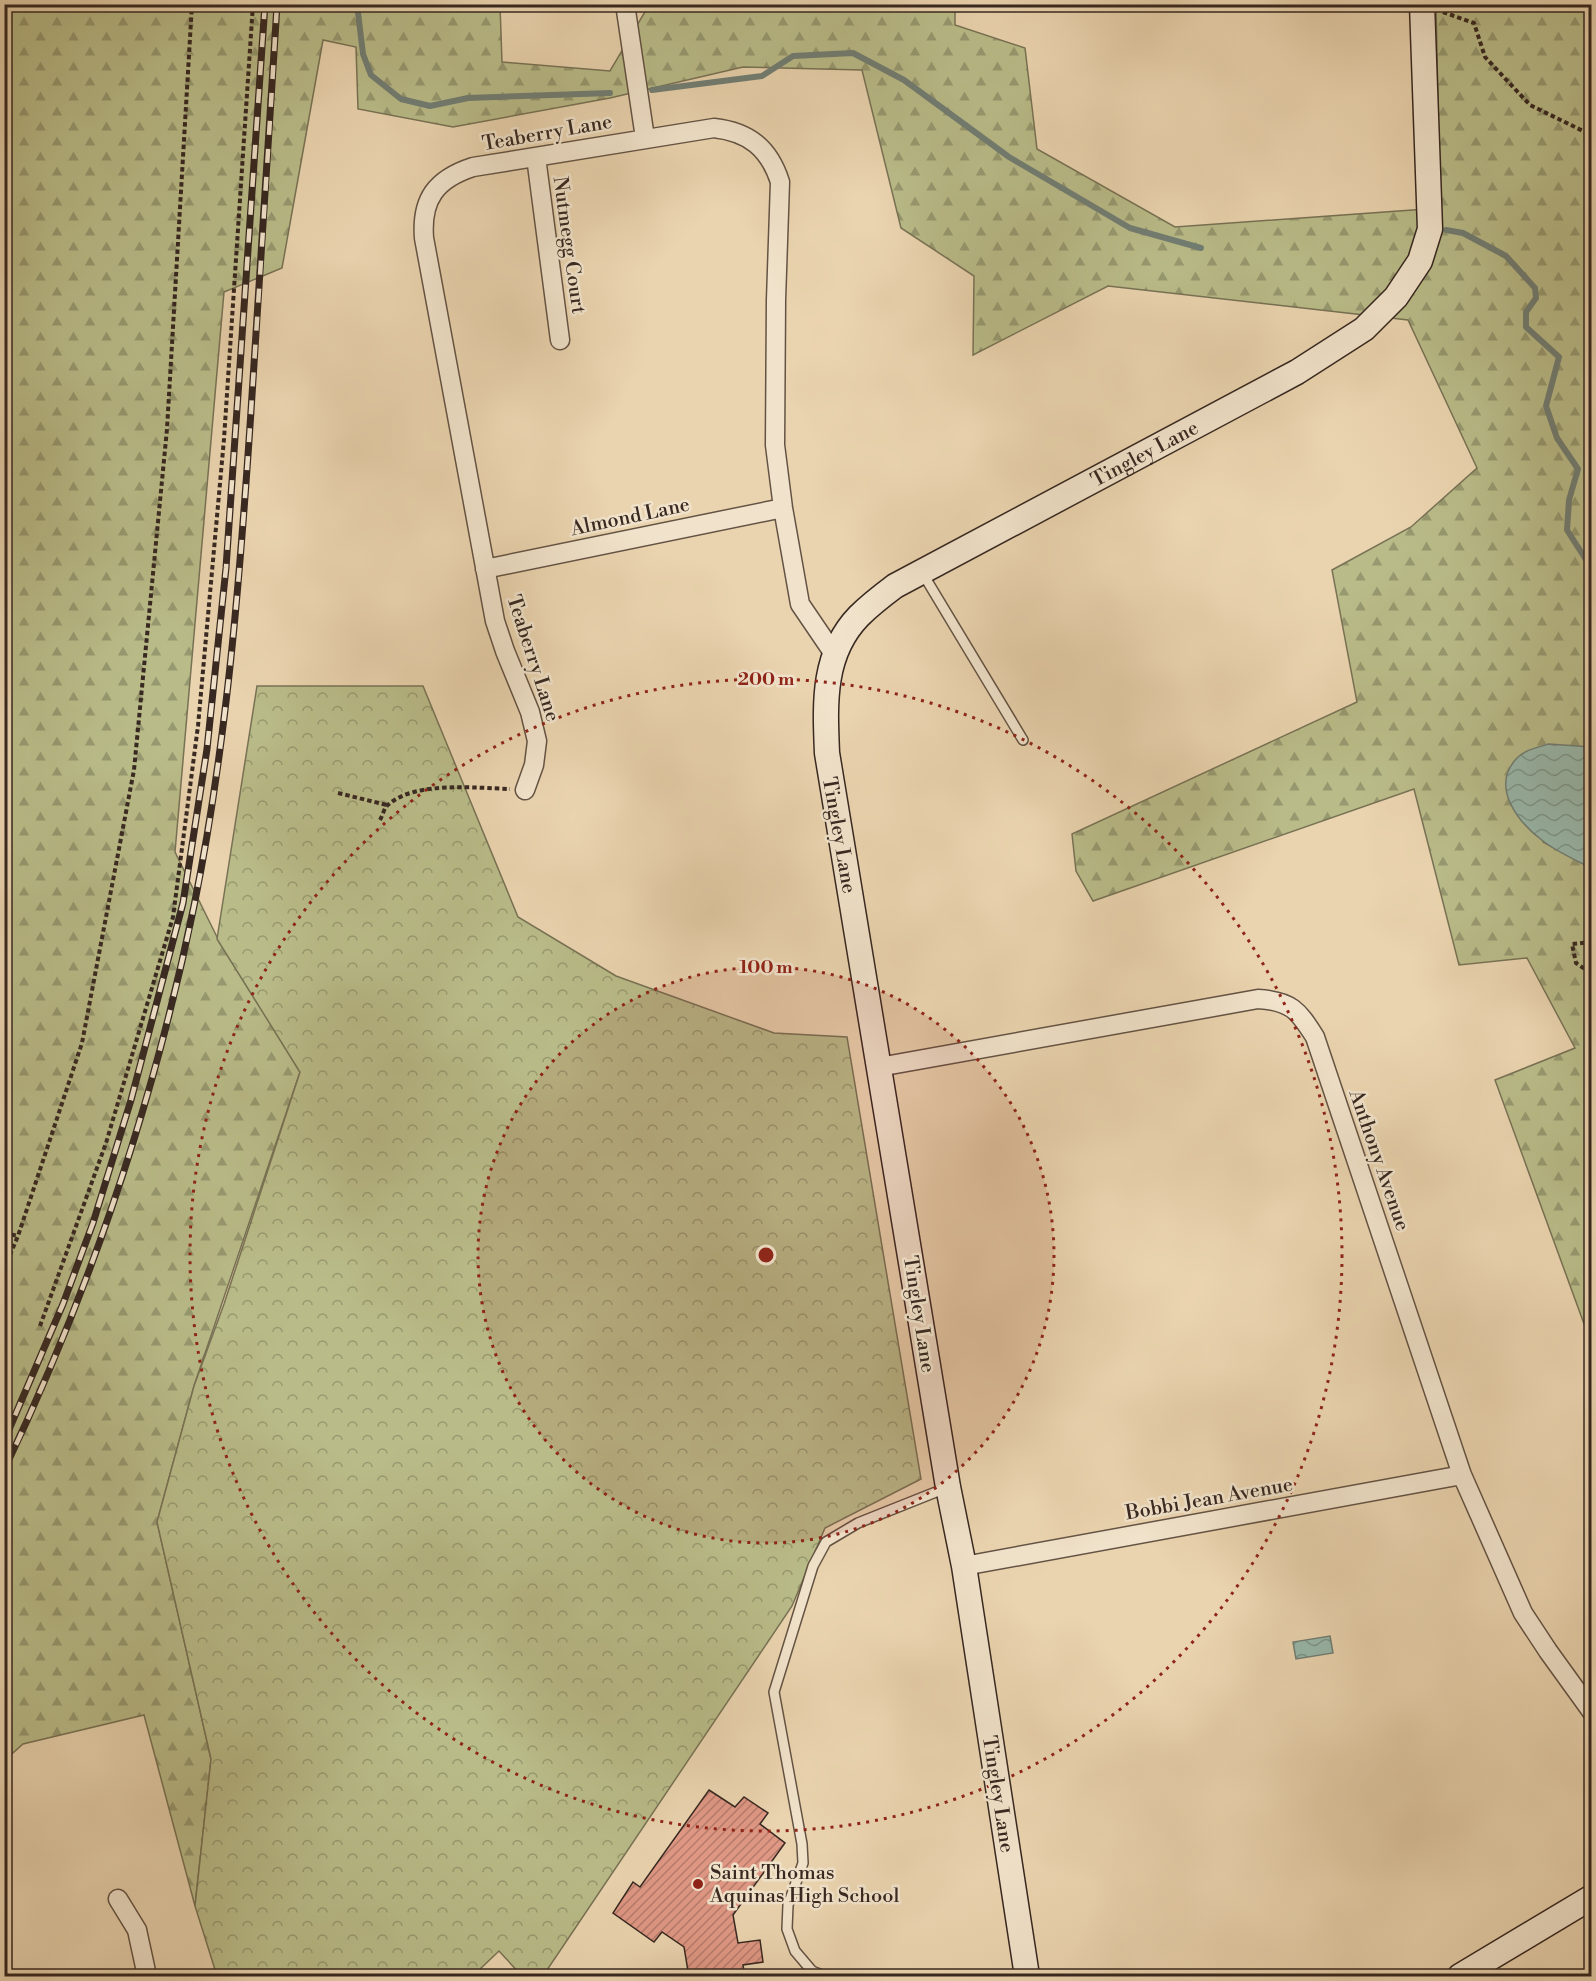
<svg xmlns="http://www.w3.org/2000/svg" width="1596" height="1981" viewBox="0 0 1596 1981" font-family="'Libre Bodoni',serif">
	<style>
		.forest { fill: url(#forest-firs); stroke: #787255; stroke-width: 1.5 }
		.park { fill: url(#park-crowns); stroke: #787255; stroke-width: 1.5 }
		.water { fill: url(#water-waves); stroke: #717e74; stroke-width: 1.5 }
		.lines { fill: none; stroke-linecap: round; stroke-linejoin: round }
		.stream { stroke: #717e74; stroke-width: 6 }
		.building { fill: url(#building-hatch); stroke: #372821; stroke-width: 1.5 }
		.lane-casing { stroke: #645344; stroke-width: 12 }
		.street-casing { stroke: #645344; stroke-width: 21 }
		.secondary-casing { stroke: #372821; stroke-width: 27 }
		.path { stroke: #372821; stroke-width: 4; stroke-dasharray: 4.5 3; stroke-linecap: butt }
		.lane { stroke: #f1e3cb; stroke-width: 9 }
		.street { stroke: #f1e3cb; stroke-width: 18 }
		.secondary { stroke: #f1e3cb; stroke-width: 24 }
		.rail-casing { stroke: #372821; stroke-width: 7 }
		.rail { stroke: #f1e3cb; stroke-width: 4.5; stroke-dasharray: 14; stroke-linecap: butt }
		.ring { fill: none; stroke: #8f2418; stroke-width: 3; stroke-dasharray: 3 6 }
		.poi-dot { fill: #8f2418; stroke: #f1e3cb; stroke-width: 2 }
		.labels { text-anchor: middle; stroke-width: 5; stroke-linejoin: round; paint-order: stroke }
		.street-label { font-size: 20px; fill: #372821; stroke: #f1e3cb }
		.poi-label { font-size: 20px; fill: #372821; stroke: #f1e3cb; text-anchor: start }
		.centre { fill: #8f2418; stroke: #f1e3cb; stroke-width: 3 }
		.ring-label { font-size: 18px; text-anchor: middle; font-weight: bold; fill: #8f2418; stroke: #f1e3cb; stroke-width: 5; stroke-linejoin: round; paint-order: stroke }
	</style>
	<defs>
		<pattern id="forest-firs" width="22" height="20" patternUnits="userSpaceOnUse" patternTransform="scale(1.5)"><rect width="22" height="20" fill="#b9bc89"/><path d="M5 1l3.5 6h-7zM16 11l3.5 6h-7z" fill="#979970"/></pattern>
		<pattern id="park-crowns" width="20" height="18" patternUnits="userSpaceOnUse" patternTransform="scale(1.5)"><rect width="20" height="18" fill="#b9bc89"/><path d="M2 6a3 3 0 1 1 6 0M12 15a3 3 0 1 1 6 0" fill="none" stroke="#979970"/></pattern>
		<pattern id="water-waves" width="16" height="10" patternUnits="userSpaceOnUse" patternTransform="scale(1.5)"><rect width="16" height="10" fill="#98b8ab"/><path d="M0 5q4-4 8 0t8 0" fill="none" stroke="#7d968b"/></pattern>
		<pattern id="building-hatch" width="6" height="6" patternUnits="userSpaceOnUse" patternTransform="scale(1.5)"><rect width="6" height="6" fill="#e09885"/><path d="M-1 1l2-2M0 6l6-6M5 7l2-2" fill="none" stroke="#b67c6c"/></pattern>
	</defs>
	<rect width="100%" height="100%" fill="#ead4af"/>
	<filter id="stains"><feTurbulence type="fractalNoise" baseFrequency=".00333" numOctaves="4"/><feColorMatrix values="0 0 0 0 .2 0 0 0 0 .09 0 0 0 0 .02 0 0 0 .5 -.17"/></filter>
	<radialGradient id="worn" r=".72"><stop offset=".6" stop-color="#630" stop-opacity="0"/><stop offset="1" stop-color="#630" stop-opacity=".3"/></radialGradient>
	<path class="forest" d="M 5,5 L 500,5 L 502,62 L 610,71 L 649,5 L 955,5 L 955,25 L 1025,48 L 1037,149 L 1175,227 L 1440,208 L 1436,5 L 1591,5 L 1591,747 L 1543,842 L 1591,868 L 1591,1343 L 1495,1080 L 1575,1048 L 1527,958 L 1459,965 L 1414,789 L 1093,901 L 1076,871 L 1072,834 L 1357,702 L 1332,570 L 1411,527 L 1477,468 L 1408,320 L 1108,286 L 973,355 L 974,276 L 901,228 L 862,70 L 743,67 L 610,98 L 453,127 L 358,109 L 356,47 L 323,40 L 282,268 L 224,292 L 175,852 L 218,939 L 300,1072 L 194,1386 L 157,1522 L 211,1759 L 195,1906 L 144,1715 L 23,1744 L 5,1760 Z"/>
	<path class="park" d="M 257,686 L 423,686 L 518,917 L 616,976 L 774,1033 L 847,1037 L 921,1479 L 825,1528 L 792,1606 L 543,1976 L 522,1976 L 499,1951 L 478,1971 L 484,1976 L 217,1976 L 195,1906 L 211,1759 L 157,1522 L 194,1386 L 224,1304 L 300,1072 L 217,939 Z"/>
	<path class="water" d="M 1549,744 L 1591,747 L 1591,868 C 1576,860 1557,852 1543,841 C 1519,823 1490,788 1516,759 C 1524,750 1538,747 1549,744 Z
		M 1330,1636 L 1333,1653 L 1296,1659 L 1293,1642 Z"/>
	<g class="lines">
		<path class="stream" d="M 357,4 L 363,54 L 371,75 L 401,99 L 430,106 L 468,98 L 610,93
			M 652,90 L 762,76 L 793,56 L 853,53 L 904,80 L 1009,157 L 1130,228 L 1201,248
			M 1446,230 L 1463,233 L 1506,256 L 1535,288 L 1536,298 L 1526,312 L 1526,327 L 1559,357 L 1546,406 L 1557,438 L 1578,469 L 1569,500 L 1567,530 L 1592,569"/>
	</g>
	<path class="building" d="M 709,1790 L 735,1807 L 744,1797 L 768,1813 L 760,1824 L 785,1843 L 733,1915 L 738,1943 L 760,1940 L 763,1962 L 743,1965 L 745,1977 L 689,1977 L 684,1947 L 662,1932 L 654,1942 L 613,1913 L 633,1882 L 640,1887 Z"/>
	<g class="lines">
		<g class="lane-casing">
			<path id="lane" d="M 923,574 L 1023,740
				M 825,1976 L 812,1971 L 795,1951 L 787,1929 L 788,1905 L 803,1863 L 802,1844 L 774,1692 L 813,1566 L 826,1542 L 858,1523 L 946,1488"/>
		</g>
		<g class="street-casing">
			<path id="street" d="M 625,4 L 645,138
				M 536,157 L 560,340
				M 485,569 L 783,508
				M 525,790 L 534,765 L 537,741 L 530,712 L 505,651 L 495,621 L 424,238 C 421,199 436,179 473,167 L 714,128 C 749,132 769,148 780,182 L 776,300 L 775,445 L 783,508 L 800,604 L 834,654
				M 879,1067 L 1258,999 C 1291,1001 1298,1010 1315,1037 L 1462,1475 L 1523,1613 L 1548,1651 L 1592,1712
				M 964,1566 L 1462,1475
				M 118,1899 L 137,1930 L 147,1976"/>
		</g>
		<g class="secondary-casing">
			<g id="secondary">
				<path id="s1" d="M 1027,1976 L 964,1566 L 948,1487 L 827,753 C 825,704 822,654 859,616 C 870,605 883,595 895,586 L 1297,372 L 1364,329 L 1396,297 L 1420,261 L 1430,229 L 1422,4"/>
				<path d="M 1460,1976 L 1592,1897"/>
			</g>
		</g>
		<path class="path" d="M 1443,12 L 1474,23 L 1485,57 L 1530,105 L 1583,131 L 1592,137
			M 338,793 L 387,805
			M 380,820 C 383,815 384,807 389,804 C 416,781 476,788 510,789
			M 1592,942 L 1572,944 L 1576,963 L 1592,974
			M 4,1233 L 18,1236
			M 4,1269 L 18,1236 L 82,1043 L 134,770 L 167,429 L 192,4
			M 40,1326 L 106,1143 L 173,917 L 198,726 L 224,439 L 253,4"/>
		<use href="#lane" class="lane"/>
		<use href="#street" class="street"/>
		<use href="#secondary" class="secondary"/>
		<g class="rail-casing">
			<path id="rail" d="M 4,1441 L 63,1304 L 93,1223 L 131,1100 L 183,903 L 207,749 L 226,568 L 265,4
				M 4,1470 C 90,1291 154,1101 194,906 C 227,743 240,577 251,411 C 260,276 269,140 277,4"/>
		</g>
		<use href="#rail" class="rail"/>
	</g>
	<circle cx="766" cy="1255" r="288" fill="#8f2418" fill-opacity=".12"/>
	<g class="ring">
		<circle cx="766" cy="1255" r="288"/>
		<circle cx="766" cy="1255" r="576"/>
	</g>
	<circle class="poi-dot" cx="698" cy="1884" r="6"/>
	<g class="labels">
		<g class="street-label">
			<text transform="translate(547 132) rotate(-10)" y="7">Teaberry Lane</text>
			<text transform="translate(570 245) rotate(82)" y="7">Nutmegg Court</text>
			<text dy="7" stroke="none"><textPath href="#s1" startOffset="1714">Tingley Lane</textPath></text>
			<text transform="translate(630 516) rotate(-12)" y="7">Almond Lane</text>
			<text transform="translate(534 658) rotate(72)" y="7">Teaberry Lane</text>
			<text transform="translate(840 835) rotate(80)" y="7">Tingley Lane</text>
			<text transform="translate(1380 1160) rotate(71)" y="7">Anthony Avenue</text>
			<text transform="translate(920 1314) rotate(81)" y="7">Tingley Lane</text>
			<text transform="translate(1209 1498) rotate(-10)" y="7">Bobbi Jean Avenue</text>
			<text transform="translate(999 1794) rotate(81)" y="7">Tingley Lane</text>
		</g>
		<g class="poi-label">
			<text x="710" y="1879">Saint Thomas<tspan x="710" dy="23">Aquinas High School</tspan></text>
		</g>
	</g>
	<circle cx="766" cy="1255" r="9" class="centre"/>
	<g class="ring-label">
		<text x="766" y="685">200 m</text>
		<text x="766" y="973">100 m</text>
	</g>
	<rect width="1596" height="1981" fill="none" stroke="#ead4af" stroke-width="24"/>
	<rect x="6" y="6" width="1584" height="1969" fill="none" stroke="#372821" stroke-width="3"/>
	<rect x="12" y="12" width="1572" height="1957" fill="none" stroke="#372821" stroke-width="1.5"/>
	<rect width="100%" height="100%" filter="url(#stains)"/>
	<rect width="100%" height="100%" fill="url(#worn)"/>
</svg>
